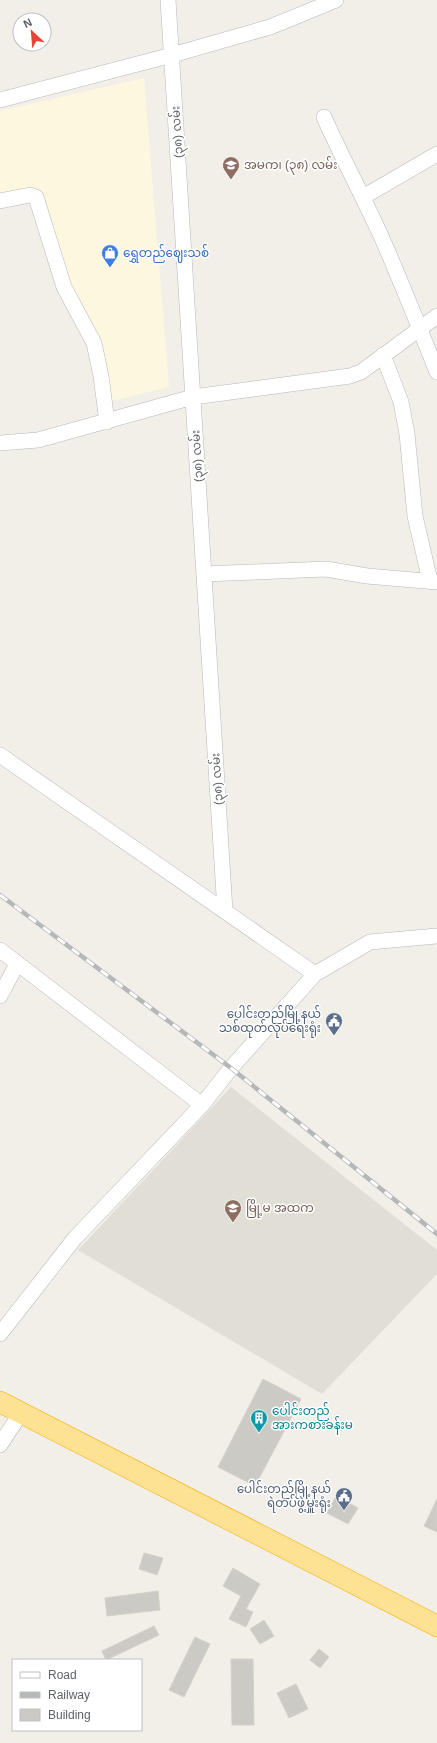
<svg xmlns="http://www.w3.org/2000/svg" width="437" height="1743" viewBox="0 0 437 1743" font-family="Helvetica,'Noto Sans Myanmar',sans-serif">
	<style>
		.commercial { fill: #fef7e0 }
		.education { fill: #e1ded6 }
		.building { fill: #cccac5; stroke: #d6d1c6 }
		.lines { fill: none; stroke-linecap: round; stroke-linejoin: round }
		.minor-casing { stroke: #b5b8bc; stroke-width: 16 }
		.highway-casing { stroke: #f9ab00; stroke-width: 22 }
		.minor { stroke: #fff; stroke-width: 15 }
		.highway { stroke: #fde293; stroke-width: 21 }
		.rail-casing { stroke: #b6b7b8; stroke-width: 4.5 }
		.rail { stroke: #fff; stroke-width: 3; stroke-dasharray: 9; stroke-linecap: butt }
		.labels { text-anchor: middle; stroke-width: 3; stroke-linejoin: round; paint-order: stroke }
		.street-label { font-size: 12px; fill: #5f6368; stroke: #fff }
		.education-label { font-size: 12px; fill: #785e54; stroke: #fff; text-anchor: start }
		.shop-label { font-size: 12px; fill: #366cbe; stroke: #fff; text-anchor: start }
		.service-label { font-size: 12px; fill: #4e5e75; stroke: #fff; text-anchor: end }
		.culture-label { font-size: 12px; fill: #0d838f; stroke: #fff; text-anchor: start }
	</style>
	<rect width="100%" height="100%" fill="#f1efe8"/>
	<path class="commercial" d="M 144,78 L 169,387 L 100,404 L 90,339 L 29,190 L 0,196 L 0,111 Z"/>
	<path class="education" d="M 231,1087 L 437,1250 L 437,1274 L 322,1394 L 78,1250 Z"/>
	<path class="building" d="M 263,1379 L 301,1399 L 255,1486 L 218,1467 Z
		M 336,1496 L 358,1508 L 348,1524 L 327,1513 Z
		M 437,1499 L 437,1532 L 424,1526 Z
		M 144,1553 L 163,1558 L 157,1575 L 139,1569 Z
		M 233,1568 L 260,1584 L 246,1609 L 253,1612 L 246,1627 L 229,1619 L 241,1596 L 223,1586 Z
		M 158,1591 L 160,1610 L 107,1616 L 105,1598 Z
		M 264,1620 L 274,1636 L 260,1644 L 250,1629 Z
		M 154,1626 L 159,1635 L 106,1660 L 102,1651 Z
		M 195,1637 L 210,1644 L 184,1697 L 169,1690 Z
		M 319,1649 L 329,1657 L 320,1668 L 310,1660 Z
		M 231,1659 L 253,1659 L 254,1725 L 232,1725 Z
		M 296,1684 L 308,1709 L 289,1718 L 277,1693 Z"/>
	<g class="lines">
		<g class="minor-casing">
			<path id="minor" d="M 168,0 L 225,911
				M 0,100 L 172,55 L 270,27 L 336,0
				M 324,117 C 342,158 363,196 381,236 C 401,281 419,327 437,372
				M 363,197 L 437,154
				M 0,201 L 30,195 L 36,197 L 64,287 L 94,343 L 101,376 L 107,422
				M 383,355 L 401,402 L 407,434 L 415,516 L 430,581
				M 0,443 L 38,440 L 193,397 L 350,376 L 361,372 L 437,316
				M 204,574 L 326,569 L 367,576 L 437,582
				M 0,755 L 315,974
				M 0,950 L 202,1105
				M 0,996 L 17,964
				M 0,1334 L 75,1238 L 202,1105 L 231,1068 L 315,974 L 370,942 L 437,936
				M 0,1445 L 21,1413"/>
		</g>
		<g class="highway-casing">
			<path id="highway" d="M 0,1402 L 437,1626"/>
		</g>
		<use href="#minor" class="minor"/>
		<use href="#highway" class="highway"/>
		<g class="rail-casing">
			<path id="rail" d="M 0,895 L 231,1068 L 437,1234"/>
		</g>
		<use href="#rail" class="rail"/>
	</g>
	<defs>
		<g id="school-pin" transform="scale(0.9)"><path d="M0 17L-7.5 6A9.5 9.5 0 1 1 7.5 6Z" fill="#8d6e63" stroke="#fff"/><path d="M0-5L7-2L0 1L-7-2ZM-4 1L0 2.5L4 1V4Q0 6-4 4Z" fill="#fff"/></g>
		<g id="shop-pin" transform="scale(0.9)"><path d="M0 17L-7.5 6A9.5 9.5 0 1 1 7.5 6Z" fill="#3f7fe0" stroke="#fff"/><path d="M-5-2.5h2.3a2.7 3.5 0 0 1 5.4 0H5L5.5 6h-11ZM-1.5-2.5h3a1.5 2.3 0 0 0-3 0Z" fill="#fff"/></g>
		<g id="civic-pin" transform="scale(0.9)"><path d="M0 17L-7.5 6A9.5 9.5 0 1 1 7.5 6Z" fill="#5c6f8a" stroke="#fff"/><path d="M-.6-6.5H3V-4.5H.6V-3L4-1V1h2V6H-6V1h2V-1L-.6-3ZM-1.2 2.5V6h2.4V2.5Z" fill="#fff"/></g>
		<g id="building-pin" transform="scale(0.9)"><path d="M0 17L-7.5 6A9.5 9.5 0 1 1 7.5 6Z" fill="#0f9aa8" stroke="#fff"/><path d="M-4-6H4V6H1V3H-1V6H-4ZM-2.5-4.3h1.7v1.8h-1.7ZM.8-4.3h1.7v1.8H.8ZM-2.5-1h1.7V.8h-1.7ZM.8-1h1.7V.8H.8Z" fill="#fff"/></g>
	</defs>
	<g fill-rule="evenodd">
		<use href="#school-pin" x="231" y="165"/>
		<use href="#shop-pin" x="110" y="253"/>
		<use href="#civic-pin" x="334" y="1021"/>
		<use href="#school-pin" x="233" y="1208"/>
		<use href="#building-pin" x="259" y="1418"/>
		<use href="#civic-pin" x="344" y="1496"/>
	</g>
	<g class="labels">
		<g class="street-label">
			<text transform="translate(177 132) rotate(-94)" y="4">(၃၈) လမ်း</text>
			<text transform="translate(197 456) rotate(-94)" y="4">(၃၈) လမ်း</text>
			<text transform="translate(217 779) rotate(-94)" y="4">(၃၈) လမ်း</text>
		</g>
		<g class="education-label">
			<text x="244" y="169">အမက၊ (၃၈) လမ်း</text>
			<text x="246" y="1212">မြို့မ အထက</text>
		</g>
		<g class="shop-label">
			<text x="123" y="257">ရွှေတည်ဈေးသစ်</text>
		</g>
		<g class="service-label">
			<text x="321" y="1018">ပေါင်းတည်မြို့နယ်<tspan x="321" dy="14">သစ်ထုတ်လုပ်ရေးရုံး</tspan></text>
			<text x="331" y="1493">ပေါင်းတည်မြို့နယ်<tspan x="331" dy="14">ရဲတပ်ဖွဲ့မှူးရုံး</tspan></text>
		</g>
		<g class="culture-label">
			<text x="272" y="1415">ပေါင်းတည်<tspan x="272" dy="14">အားကစားခန်းမ</tspan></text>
		</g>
	</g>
	<rect x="12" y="1659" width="130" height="72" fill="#ffffff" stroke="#bfc1c3"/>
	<rect x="20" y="1672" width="20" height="6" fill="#ffffff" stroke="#bfc1c3"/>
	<text x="48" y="1679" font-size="12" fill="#5f6368">Road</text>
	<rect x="20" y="1692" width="20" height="6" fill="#b6b7b8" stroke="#bfc1c3"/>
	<text x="48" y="1699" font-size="12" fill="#5f6368">Railway</text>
	<rect x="20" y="1709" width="20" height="12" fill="#cccac5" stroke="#bfc1c3"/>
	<text x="48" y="1719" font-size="12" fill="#5f6368">Building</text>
	<g transform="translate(32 32) rotate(334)"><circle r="19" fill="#ffffff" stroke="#bfc1c3"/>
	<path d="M0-3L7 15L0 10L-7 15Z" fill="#ea4335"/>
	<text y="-6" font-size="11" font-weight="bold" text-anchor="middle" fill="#5f6368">N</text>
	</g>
</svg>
